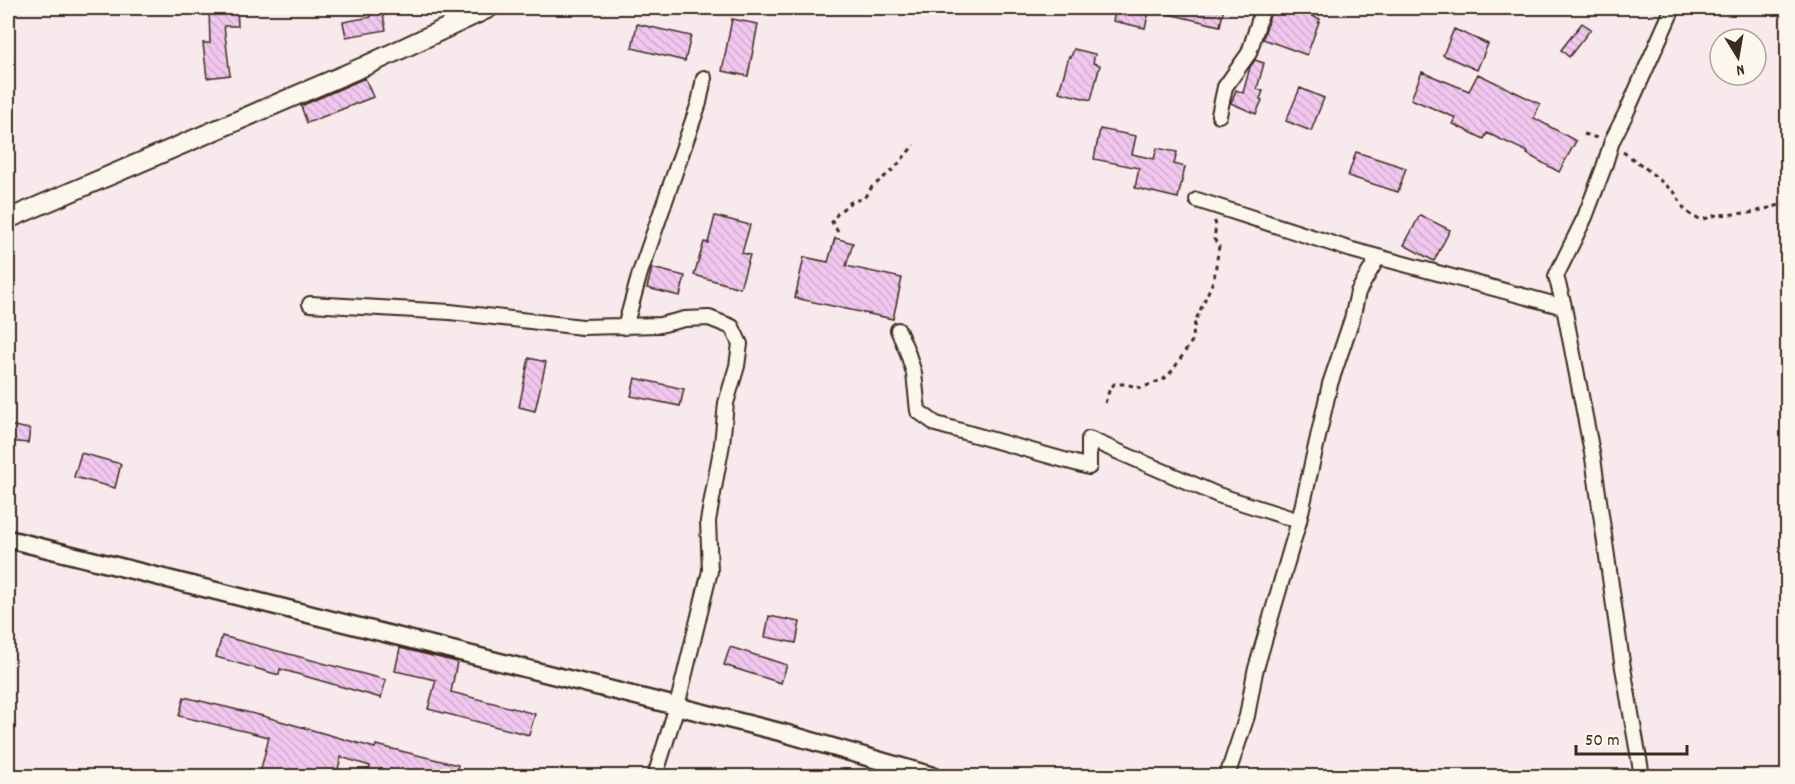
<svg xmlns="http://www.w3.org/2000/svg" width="1795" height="784" viewBox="0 0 1795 784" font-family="Dekko,sans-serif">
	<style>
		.building { fill: url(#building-back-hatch); stroke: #3b2a1e; stroke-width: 1.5 }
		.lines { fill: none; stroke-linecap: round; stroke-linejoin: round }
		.minor-casing { stroke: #3b2a1e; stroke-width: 18 }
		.tertiary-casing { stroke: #3b2a1e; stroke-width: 21 }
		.secondary-casing { stroke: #3b2a1e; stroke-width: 22 }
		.path { stroke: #3b2a1e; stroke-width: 3; stroke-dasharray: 4.5 4.5; stroke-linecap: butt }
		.minor { stroke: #fbf7ec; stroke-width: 14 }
		.tertiary { stroke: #fbf7ec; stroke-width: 16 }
		.secondary { stroke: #fbf7ec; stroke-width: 18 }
	</style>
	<defs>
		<pattern id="building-back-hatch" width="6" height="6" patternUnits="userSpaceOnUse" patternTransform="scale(1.5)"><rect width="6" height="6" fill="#f1c7ef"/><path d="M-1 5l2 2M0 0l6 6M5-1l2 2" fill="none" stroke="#d0abcc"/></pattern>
	</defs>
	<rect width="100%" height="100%" fill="#f8e9ed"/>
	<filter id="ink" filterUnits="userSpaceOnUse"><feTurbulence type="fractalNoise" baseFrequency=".0167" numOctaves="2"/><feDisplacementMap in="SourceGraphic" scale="12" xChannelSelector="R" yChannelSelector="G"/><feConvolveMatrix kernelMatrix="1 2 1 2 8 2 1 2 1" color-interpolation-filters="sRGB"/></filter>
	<g filter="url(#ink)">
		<path class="building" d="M 209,8 L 237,8 L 238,26 L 224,26 L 230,75 L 207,78 L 203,43 L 210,43 Z
			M 1116,8 L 1150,8 L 1145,28 L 1113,21 Z
			M 1161,8 L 1224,8 L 1220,26 L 1160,12 Z
			M 1272,8 L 1280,8 L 1296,13 L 1297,10 L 1320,19 L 1307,55 L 1263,39 Z
			M 382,10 L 386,30 L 346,37 L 343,22 L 371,17 L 370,12 Z
			M 732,19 L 758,24 L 748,76 L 722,71 Z
			M 1582,23 L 1591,29 L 1569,57 L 1561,50 Z
			M 637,24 L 691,36 L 685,61 L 632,48 Z
			M 1454,29 L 1488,44 L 1477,70 L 1443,55 Z
			M 1074,49 L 1095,54 L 1093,63 L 1100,65 L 1091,100 L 1059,92 L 1069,56 L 1071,57 Z
			M 1255,60 L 1264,63 L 1257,89 L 1263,91 L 1260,99 L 1262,100 L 1256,114 L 1231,103 L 1236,90 L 1243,93 L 1250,67 Z
			M 1422,72 L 1469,91 L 1478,74 L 1540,104 L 1534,118 L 1576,141 L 1559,172 L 1527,154 L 1528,152 L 1487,133 L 1484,139 L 1453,124 L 1456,118 L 1411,99 Z
			M 365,78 L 373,97 L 307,123 L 301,106 Z
			M 1300,88 L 1324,98 L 1311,131 L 1286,121 Z
			M 1100,129 L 1136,136 L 1132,154 L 1154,159 L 1157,148 L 1177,152 L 1174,164 L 1185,167 L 1178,198 L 1135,188 L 1139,168 L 1094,159 Z
			M 1356,152 L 1406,168 L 1398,192 L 1348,176 Z
			M 1420,215 L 1450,230 L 1434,261 L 1404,245 Z
			M 715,216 L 750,225 L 742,253 L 750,255 L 740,288 L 694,275 L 704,242 L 708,243 Z
			M 835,238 L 853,243 L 846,266 L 902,278 L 893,319 L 795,298 L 804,257 L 828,262 Z
			M 652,268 L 685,276 L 680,296 L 647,288 Z
			M 529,358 L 546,362 L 535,411 L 519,407 Z
			M 635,378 L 684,389 L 680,406 L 631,396 Z
			M 8,425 L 30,429 L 28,443 L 8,441 Z
			M 81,453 L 121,464 L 115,488 L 74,477 Z
			M 769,616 L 800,622 L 796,643 L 765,637 Z
			M 222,636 L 386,680 L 381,698 L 280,669 L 279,675 L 216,657 Z
			M 730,647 L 787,665 L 781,683 L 724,665 Z
			M 400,648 L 457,662 L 451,692 L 535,714 L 529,735 L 428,709 L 436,680 L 395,671 Z
			M 184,697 L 263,716 L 375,748 L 376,745 L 458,765 L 455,777 L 367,777 L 370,766 L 341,757 L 336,777 L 259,777 L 269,737 L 179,716 Z"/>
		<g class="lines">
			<g class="minor-casing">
				<path id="minor" d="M 1219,115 L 1225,87 L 1249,53 L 1263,8
					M 1197,200 L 1352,250 L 1564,307
					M 310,304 L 450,312 L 582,327 L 660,325 L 685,319 L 709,318 L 732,327 L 740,344 L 737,366 L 726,403 L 722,444 L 708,521 L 710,571 L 677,706 L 655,776
					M 625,327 L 640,273 L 699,103 L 704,78
					M 898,330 L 907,351 L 914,373 L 918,411 L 936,424 L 1089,467 L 1089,439 L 1218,495 L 1299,521
					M 1227,776 L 1247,716 L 1255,672 L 1299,521 L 1330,384 L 1352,319 L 1358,292 L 1378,257
					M 1642,776 L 1622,662 L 1593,458 L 1563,302 L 1556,276 L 1585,217 L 1604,167 L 1612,141 L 1627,111 L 1673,8"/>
			</g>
			<g class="tertiary-casing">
				<path id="tertiary" d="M 8,539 L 784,733 L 933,776"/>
			</g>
			<g class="secondary-casing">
				<path id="secondary" d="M 8,219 L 365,66 L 489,8"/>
			</g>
			<path class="path" d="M 1584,134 L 1600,139
				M 1623,152 L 1643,166 L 1675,193 L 1685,210 L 1695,218 L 1704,219 L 1716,215 L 1750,213 L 1780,205 L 1788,206
				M 838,232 L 832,222 L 838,213 L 851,202 L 864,198 L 872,187 L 894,169 L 914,145
				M 1105,403 L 1109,391 L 1114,384 L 1125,384 L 1141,388 L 1164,379 L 1173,370 L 1192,341 L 1195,322 L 1214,279 L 1219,246 L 1214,239 L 1216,226 L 1214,218"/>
			<use href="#minor" class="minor"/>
			<use href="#tertiary" class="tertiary"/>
			<use href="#secondary" class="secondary"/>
		</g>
	</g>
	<rect width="1795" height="784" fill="none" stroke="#fbf7ec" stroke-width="30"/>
	<rect x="15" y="15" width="1765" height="754" fill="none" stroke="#3b2a1e" stroke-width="2" filter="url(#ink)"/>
	<g transform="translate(1738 57) rotate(169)"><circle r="28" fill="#fbf7ec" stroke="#aea59a" stroke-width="1.5"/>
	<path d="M0-4.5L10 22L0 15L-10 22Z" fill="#3b2a1e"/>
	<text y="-9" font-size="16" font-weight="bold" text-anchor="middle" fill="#3b2a1e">N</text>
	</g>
	<path d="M1576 745v9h111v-9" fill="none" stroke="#3b2a1e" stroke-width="3"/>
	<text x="1585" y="745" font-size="18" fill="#3b2a1e" stroke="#fbf7ec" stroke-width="4.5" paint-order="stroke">50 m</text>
</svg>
